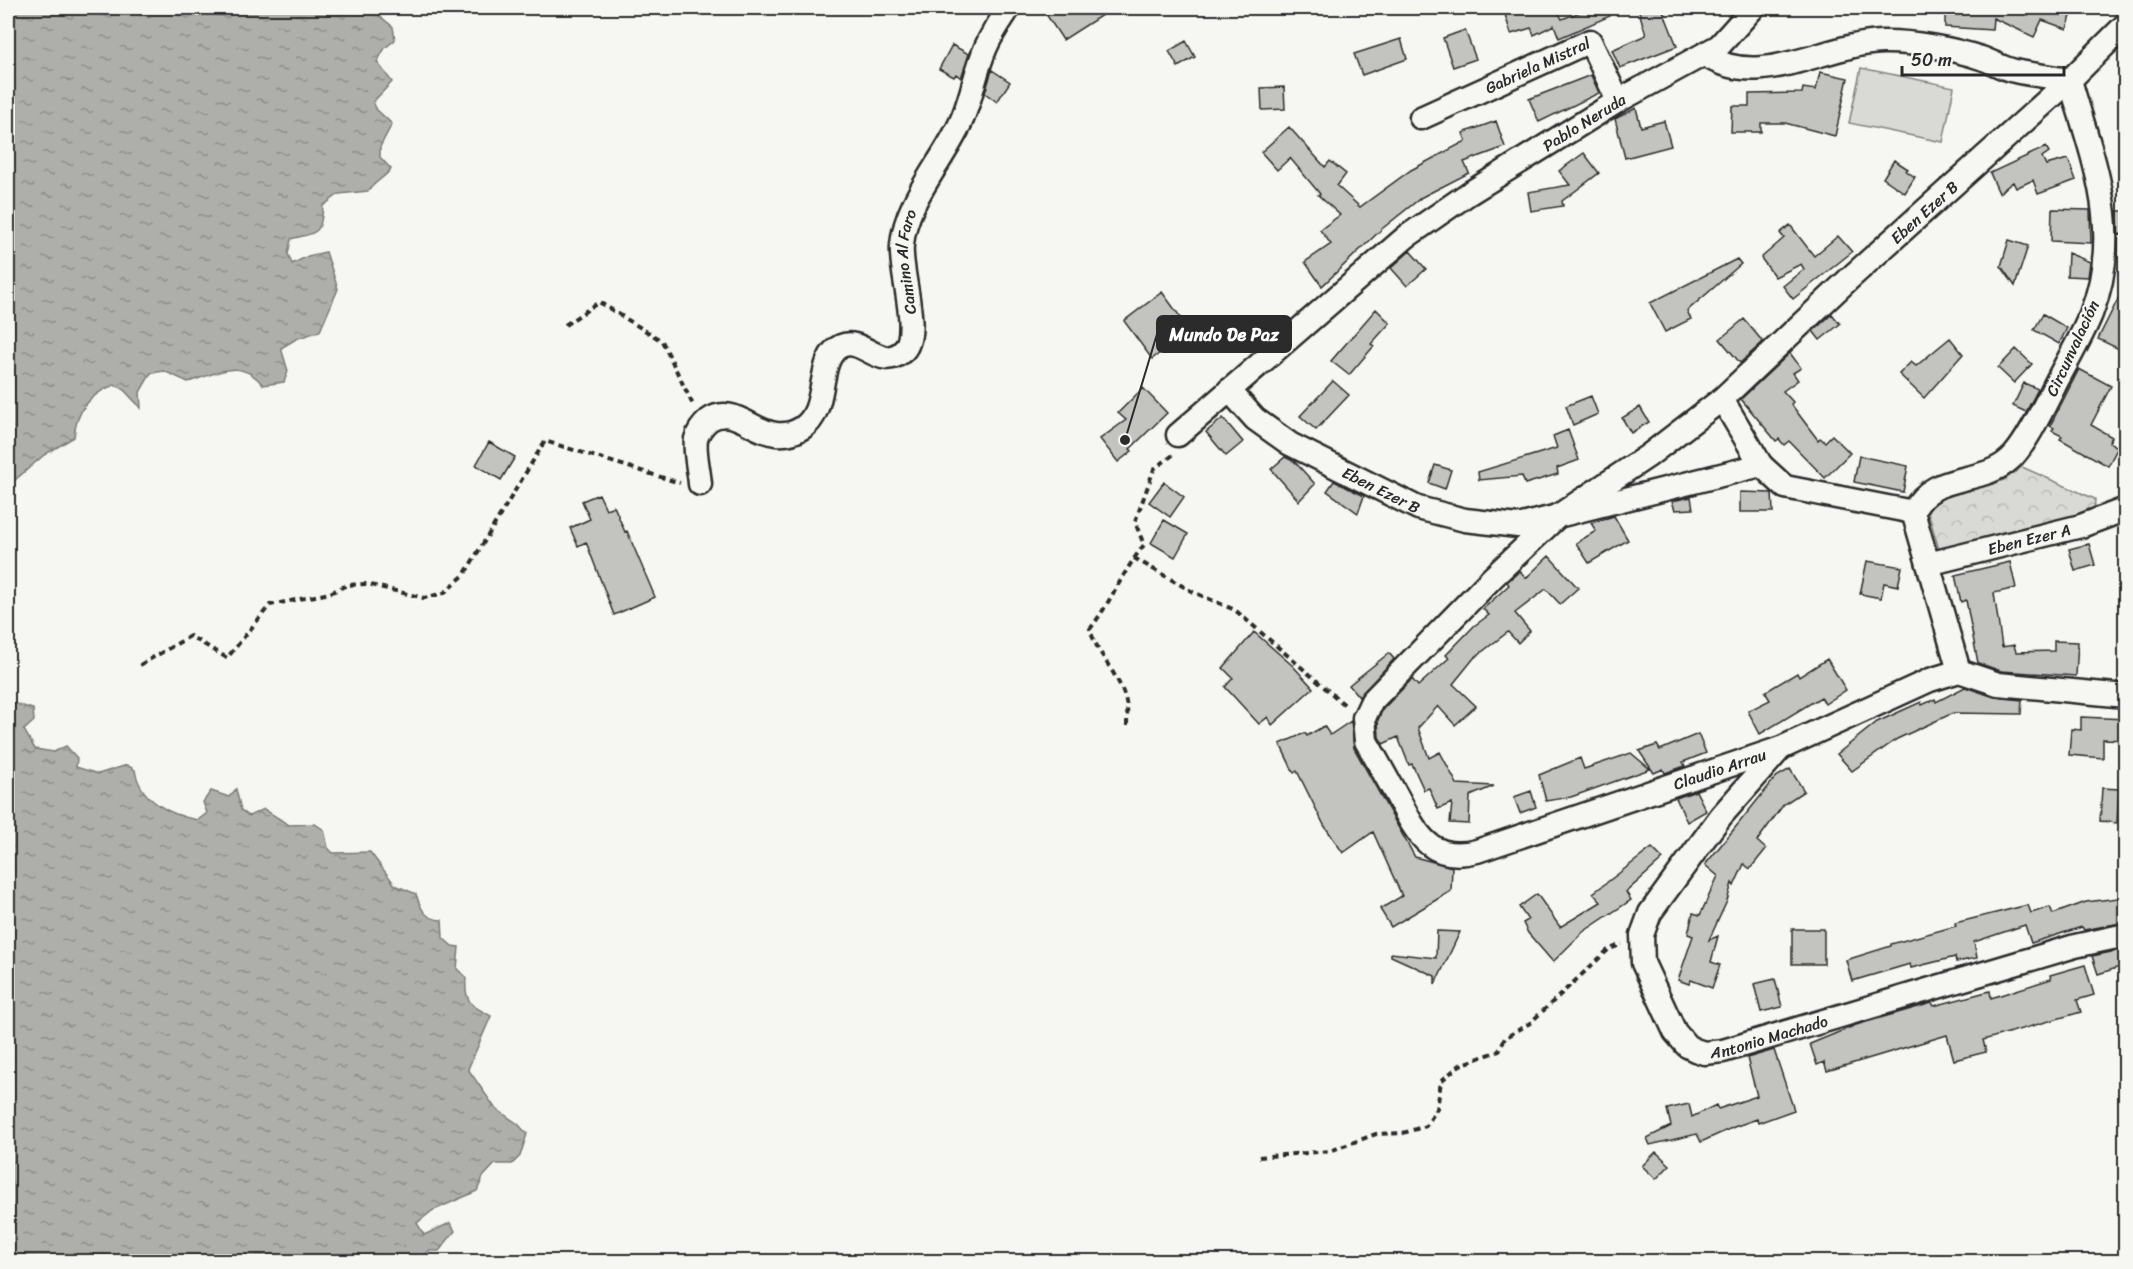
<svg xmlns="http://www.w3.org/2000/svg" width="2133" height="1269" viewBox="0 0 2133 1269" font-family="Sriracha,sans-serif">
	<style>
		.green { fill: #d9d9d5; stroke: #828280; stroke-width: 1.5 }
		.forest { fill: url(#forest-crowns); stroke: #828280; stroke-width: 1.5 }
		.water { fill: url(#water-ripples); stroke: #7a7a78; stroke-width: 1.5 }
		.building { fill: #c3c3c0; stroke: #2b2b2b; stroke-width: 1.5 }
		.lines { fill: none; stroke-linecap: round; stroke-linejoin: round }
		.minor-casing { stroke: #2b2b2b; stroke-width: 27 }
		.path { stroke: #2b2b2b; stroke-width: 4; stroke-dasharray: 6 4.5; stroke-linecap: butt }
		.minor { stroke: #f6f6f2; stroke-width: 22 }
		.labels { text-anchor: middle; stroke-width: 4.5; stroke-linejoin: round; paint-order: stroke }
		.street-label { font-size: 16px; fill: #2b2b2b; stroke: #f6f6f2 }
		.leader { fill: none; stroke: #2b2b2b; stroke-width: 2 }
		.callout-dot { fill: #2b2b2b; stroke: #f6f6f2; stroke-width: 2 }
		.callout { fill: #2b2b2b; stroke: #2b2b2b; stroke-width: 2 }
		.callout-label { font-size: 18px; text-anchor: middle; font-weight: bold; fill: #fff }
	</style>
	<defs>
		<pattern id="forest-crowns" width="20" height="18" patternUnits="userSpaceOnUse" patternTransform="scale(1.5)"><rect width="20" height="18" fill="#d9d9d5"/><path d="M2 6a3 3 0 1 1 6 0M12 15a3 3 0 1 1 6 0" fill="none" stroke="#babab7"/></pattern>
		<pattern id="water-ripples" width="26" height="14" patternUnits="userSpaceOnUse" patternTransform="scale(1.5)"><rect width="26" height="14" fill="#aeaeab"/><path d="M2 4q2-2 4 0t4 0M15 11q2-2 4 0t4 0" fill="none" stroke="#8e8e8b"/></pattern>
	</defs>
	<rect width="100%" height="100%" fill="#f6f6f2"/>
	<filter id="ink" filterUnits="userSpaceOnUse"><feTurbulence type="fractalNoise" baseFrequency=".0167" numOctaves="2"/><feDisplacementMap in="SourceGraphic" scale="12" xChannelSelector="R" yChannelSelector="G"/><feConvolveMatrix kernelMatrix="1 2 1 2 8 2 1 2 1" color-interpolation-filters="sRGB"/></filter>
	<g filter="url(#ink)">
		<path class="green" d="M 1861,68 L 1954,87 L 1943,142 L 1849,123 Z"/>
		<path class="forest" d="M 2022,467 L 2095,499 L 2094,512 L 1941,556 L 1927,509 L 1934,497 L 2004,480 Z"/>
		<path class="water" d="M 8,8 L 370,8 L 393,27 L 395,40 L 385,48 L 377,62 L 392,82 L 373,102 L 377,110 L 392,124 L 380,147 L 380,157 L 391,169 C 385,177 375,182 368,191 L 339,194 L 323,206 C 321,236 317,232 291,239 L 288,254 L 292,264 L 308,256 L 326,252 L 338,289 L 320,331 L 296,339 L 281,348 L 288,371 L 284,382 L 263,385 C 240,357 219,373 188,382 L 164,371 L 151,373 L 140,392 L 141,408 L 122,388 L 114,385 C 90,394 76,411 74,437 L 44,455 L 15,480 L 8,480 Z
			M 8,681 L 10,702 L 33,709 L 34,721 L 24,730 L 35,749 L 54,752 L 66,746 L 77,758 L 76,767 L 98,774 L 127,765 L 135,770 C 140,800 169,815 198,820 L 207,813 L 203,802 L 211,791 L 229,797 L 236,789 L 241,810 L 249,816 L 264,809 L 289,825 L 315,824 L 324,830 L 328,848 L 333,853 L 370,852 L 395,885 L 416,894 C 421,910 425,919 442,920 L 443,938 L 452,946 L 459,947 L 457,969 L 466,977 C 464,1002 470,1005 491,1016 L 468,1069 L 495,1108 L 518,1124 L 527,1134 L 520,1156 L 512,1164 L 495,1164 L 483,1177 L 477,1191 L 432,1211 L 417,1223 L 424,1235 L 450,1223 L 455,1231 L 439,1251 L 429,1251 L 415,1262 L 8,1261 Z"/>
		<path class="building" d="M 1042,8 L 1113,8 L 1063,40 Z
			M 1503,8 L 1556,8 L 1562,19 L 1590,8 L 1606,8 L 1610,16 L 1559,38 L 1554,25 L 1534,35 L 1531,28 L 1511,34 Z
			M 1638,8 L 1662,8 L 1677,46 L 1620,68 L 1612,50 L 1646,35 Z
			M 1945,8 L 2057,8 L 2072,13 L 2067,29 L 2042,20 L 2034,37 L 1993,18 L 1992,30 L 1945,27 Z
			M 1465,30 L 1476,59 L 1453,67 L 1443,38 Z
			M 1401,39 L 1407,59 L 1362,75 L 1354,54 Z
			M 1186,41 L 1195,57 L 1178,67 L 1169,51 Z
			M 952,45 L 969,54 L 961,78 L 956,74 L 954,77 L 939,69 Z
			M 992,70 L 1010,82 L 997,102 L 985,93 Z
			M 1820,72 L 1848,78 L 1835,136 L 1785,123 L 1761,123 L 1761,132 L 1731,132 L 1732,106 L 1749,106 L 1749,94 L 1802,93 L 1803,88 L 1816,90 Z
			M 1591,75 L 1599,93 L 1539,122 L 1529,99 Z
			M 1284,87 L 1285,109 L 1262,110 L 1261,88 Z
			M 1636,108 L 1641,127 L 1664,121 L 1671,146 L 1625,158 L 1615,119 Z
			M 1496,121 L 1505,147 L 1464,162 L 1469,173 L 1422,197 L 1383,228 L 1322,286 L 1305,262 L 1331,244 L 1320,230 L 1340,215 L 1318,195 L 1320,194 L 1290,158 L 1277,170 L 1261,152 L 1289,127 L 1325,167 L 1330,161 L 1346,174 L 1337,186 L 1360,207 L 1411,170 L 1466,141 L 1463,133 Z
			M 2046,147 L 2049,152 L 2042,157 L 2046,165 L 2068,159 L 2076,180 L 2038,194 L 2033,180 L 2016,188 L 2013,182 L 1999,193 L 1990,173 Z
			M 1584,153 L 1599,173 L 1562,201 L 1563,206 L 1531,211 L 1528,192 L 1570,185 L 1559,171 Z
			M 1894,160 L 1908,169 L 1906,171 L 1915,177 L 1905,193 L 1883,178 Z
			M 2052,209 L 2090,210 L 2091,243 L 2051,241 Z
			M 2117,211 L 2126,211 L 2126,237 L 2120,234 L 2118,238 Z
			M 1790,225 L 1814,256 L 1838,236 L 1852,252 L 1793,299 L 1783,286 L 1804,269 L 1801,264 L 1775,277 L 1761,258 L 1784,238 L 1780,233 Z
			M 2009,240 L 2028,246 L 2015,286 L 2001,266 Z
			M 1410,251 L 1426,269 L 1407,286 L 1391,268 Z
			M 2068,253 L 2090,262 L 2088,277 L 2067,276 Z
			M 1737,259 L 1741,264 L 1687,311 L 1691,319 L 1665,332 L 1650,303 Z
			M 2126,283 L 2126,336 L 2119,349 L 2098,339 Z
			M 1162,292 L 1190,330 L 1152,359 L 1124,321 Z
			M 1376,309 L 1390,323 L 1371,344 L 1374,346 L 1349,375 L 1331,361 Z
			M 1832,314 L 1840,324 L 1820,340 L 1813,331 Z
			M 2043,314 L 2067,328 L 2059,344 L 2034,330 Z
			M 1744,319 L 1763,342 L 1740,363 L 1720,339 Z
			M 1950,338 L 1963,354 L 1924,398 L 1899,374 L 1911,362 L 1916,366 Z
			M 2016,349 L 2032,364 L 2014,383 L 1998,368 Z
			M 1790,353 L 1801,368 L 1793,373 L 1798,380 L 1783,391 L 1793,402 L 1791,404 L 1818,440 L 1820,438 L 1825,442 L 1832,435 L 1850,453 L 1825,478 L 1789,441 L 1784,445 L 1779,439 L 1776,441 L 1741,399 Z
			M 2079,369 L 2111,386 L 2091,425 L 2112,437 L 2109,442 L 2118,447 L 2108,466 L 2060,439 L 2062,436 L 2052,431 L 2054,428 L 2050,426 Z
			M 1333,381 L 1349,395 L 1316,430 L 1300,416 Z
			M 2024,383 L 2038,389 L 2026,412 L 2013,406 Z
			M 1143,388 L 1167,413 L 1130,449 L 1132,451 L 1118,462 L 1100,439 L 1126,420 L 1118,413 Z
			M 1591,396 L 1598,414 L 1573,425 L 1566,406 Z
			M 1640,407 L 1649,422 L 1631,433 L 1622,418 Z
			M 1223,418 L 1243,442 L 1226,456 L 1206,432 Z
			M 1568,430 L 1579,460 L 1557,468 L 1558,474 L 1525,484 L 1522,476 L 1479,480 L 1478,472 L 1557,448 L 1553,436 Z
			M 489,442 L 515,457 L 501,480 L 476,465 Z
			M 1859,456 L 1908,466 L 1903,492 L 1854,482 Z
			M 1285,457 L 1295,462 L 1315,484 L 1299,501 L 1271,469 Z
			M 1435,465 L 1451,470 L 1445,489 L 1429,483 Z
			M 1334,481 L 1364,496 L 1358,513 L 1327,491 Z
			M 1164,482 L 1184,497 L 1170,517 L 1149,502 Z
			M 1740,492 L 1772,493 L 1773,512 L 1740,512 Z
			M 599,494 L 606,509 L 614,506 L 625,532 L 627,531 L 655,597 L 614,615 L 586,542 L 578,546 L 570,528 L 590,519 L 582,501 Z
			M 1691,497 L 1693,509 L 1675,510 L 1672,501 Z
			M 1614,516 L 1628,540 L 1589,563 L 1576,543 L 1596,531 L 1591,523 Z
			M 1164,520 L 1188,534 L 1175,557 L 1151,543 Z
			M 2089,544 L 2095,565 L 2075,571 L 2069,549 Z
			M 1549,556 L 1578,588 L 1560,604 L 1546,589 L 1515,613 L 1530,631 L 1518,643 L 1508,632 L 1474,658 L 1453,684 L 1476,706 L 1455,725 L 1438,706 L 1418,728 L 1429,758 L 1440,752 L 1457,784 L 1494,786 L 1470,796 L 1469,824 L 1450,823 L 1452,803 L 1438,809 L 1429,788 L 1424,790 L 1412,764 L 1409,765 L 1398,737 L 1383,744 L 1379,737 L 1378,720 L 1383,709 L 1412,679 L 1418,686 L 1449,658 L 1446,655 L 1474,626 L 1489,615 L 1483,609 L 1509,585 L 1507,582 L 1520,571 L 1526,578 Z
			M 1867,561 L 1902,567 L 1898,586 L 1884,583 L 1881,598 L 1860,594 Z
			M 2010,562 L 2016,588 L 1994,593 L 2002,647 L 2014,645 L 2016,652 L 2054,651 L 2054,641 L 2078,642 L 2076,676 L 2001,671 L 1978,663 L 1966,600 L 1961,602 L 1955,575 Z
			M 1254,632 L 1293,666 L 1313,688 L 1272,725 L 1268,717 L 1259,724 L 1225,687 L 1233,678 L 1223,668 Z
			M 1389,653 L 1394,659 L 1359,697 L 1349,685 Z
			M 1827,659 L 1846,690 L 1825,704 L 1821,697 L 1760,734 L 1748,711 L 1770,700 L 1765,692 L 1797,673 L 1799,677 Z
			M 1965,687 L 1994,697 L 2022,700 L 2021,714 L 1953,713 L 1897,739 L 1852,771 L 1837,754 L 1877,722 L 1921,702 L 1922,705 L 1935,699 L 1936,702 Z
			M 2081,717 L 2126,719 L 2126,740 L 2103,739 L 2103,758 L 2069,755 L 2071,729 L 2081,730 Z
			M 1351,721 L 1354,748 L 1415,857 L 1452,867 L 1451,891 L 1391,927 L 1380,909 L 1402,896 L 1373,832 L 1343,853 L 1324,825 L 1297,771 L 1294,773 L 1280,744 L 1305,733 L 1307,736 L 1324,726 L 1330,735 Z
			M 1698,734 L 1706,753 L 1683,762 L 1685,766 L 1665,773 L 1663,769 L 1654,773 L 1639,751 L 1657,745 L 1660,750 Z
			M 1631,753 L 1650,769 L 1571,797 L 1546,801 L 1539,775 L 1580,758 L 1584,769 Z
			M 1790,769 L 1804,791 L 1784,804 L 1757,841 L 1766,849 L 1750,869 L 1744,864 L 1734,886 L 1732,883 L 1727,901 L 1709,940 L 1718,936 L 1711,962 L 1720,965 L 1712,988 L 1691,980 L 1689,984 L 1678,980 L 1693,936 L 1688,934 L 1693,913 L 1700,915 L 1718,876 L 1705,865 L 1776,777 Z
			M 2102,788 L 2119,789 L 2117,823 L 2100,821 Z
			M 1531,791 L 1536,807 L 1520,813 L 1514,797 Z
			M 1696,791 L 1706,811 L 1687,822 L 1676,798 Z
			M 1652,848 L 1663,859 L 1626,892 L 1631,900 L 1583,932 L 1553,962 L 1528,933 L 1523,923 L 1528,920 L 1519,907 L 1537,894 L 1560,927 L 1601,902 L 1593,893 Z
			M 2126,897 L 2126,922 L 2084,930 L 2082,927 L 2031,943 L 2025,925 L 1974,942 L 1977,958 L 1956,962 L 1955,957 L 1911,968 L 1910,964 L 1852,981 L 1846,960 L 1891,946 L 1891,944 L 1956,926 L 1955,923 L 2028,905 L 2031,913 L 2050,907 L 2053,914 L 2086,902 Z
			M 1792,929 L 1824,929 L 1824,964 L 1792,964 Z
			M 1437,931 L 1460,932 L 1435,985 L 1435,976 L 1391,956 L 1391,953 L 1436,958 Z
			M 2126,949 L 2126,965 L 2098,974 L 2092,956 Z
			M 2085,965 L 2094,995 L 2077,1000 L 2081,1012 L 1983,1040 L 1986,1052 L 1954,1060 L 1947,1035 L 1827,1071 L 1824,1062 L 1817,1065 L 1810,1044 L 1856,1025 L 1932,1003 L 1934,1006 L 1990,991 L 1991,998 L 2051,979 L 2050,975 Z
			M 1775,979 L 1782,1007 L 1761,1012 L 1754,984 Z
			M 1774,1050 L 1794,1110 L 1758,1123 L 1757,1119 L 1734,1127 L 1701,1142 L 1697,1134 L 1650,1145 L 1647,1138 L 1671,1126 L 1667,1109 L 1689,1104 L 1692,1117 L 1716,1105 L 1718,1109 L 1757,1096 L 1747,1058 Z
			M 1656,1152 L 1670,1165 L 1656,1179 L 1642,1166 Z"/>
		<g class="lines">
			<g class="minor-casing">
				<g id="minor">
					<path id="s1" d="M 2126,24 L 2070,80 L 1850,278 L 1722,399 L 1648,456 L 1558,516 L 1492,578 L 1372,701 L 1364,718 L 1366,741 C 1377,760 1387,779 1398,798 C 1417,834 1430,863 1477,851 L 1781,748 L 1930,680 L 1959,671 L 1998,684 L 2126,696"/>
					<path d="M 1705,55 C 1760,91 1824,44 1882,42 C 1910,41 1954,49 1981,58 C 1993,62 2004,69 2015,71 C 2033,75 2052,77 2070,80 C 2093,161 2124,230 2091,314 C 2082,336 2069,358 2058,379 C 2047,400 2026,446 2009,460 C 1980,486 1932,471 1913,512"/>
					<path id="s2" d="M 1421,118 L 1590,41 L 1618,101"/>
					<path id="s3" d="M 1229,390 L 1255,419 L 1290,444 L 1418,508 L 1465,520 L 1518,526 L 1761,465 L 1785,487 L 1913,512"/>
					<path d="M 1722,399 L 1761,465"/>
					<path id="s4" d="M 1178,435 L 1406,237 L 1468,194 L 1618,101 L 1719,46 L 1753,8"/>
					<path id="s5" d="M 700,484 C 699,470 694,452 696,439 C 698,432 703,425 709,420 C 732,404 753,432 776,434 C 785,435 794,433 802,428 C 830,411 815,358 841,346 C 863,336 880,372 903,351 C 922,333 899,272 902,245 C 905,202 942,163 960,124 C 972,99 975,71 986,47 C 992,33 1001,20 1009,8"/>
					<path d="M 1913,512 L 1959,671"/>
					<path id="s6" d="M 1928,564 L 2081,526 L 2126,509"/>
					<path id="s7" d="M 1780,749 L 1721,816 L 1650,913 L 1642,935 L 1643,963 L 1675,1032 L 1687,1046 L 1695,1050 L 1704,1053 L 1723,1051 L 2075,946 L 2126,935"/>
				</g>
			</g>
			<path class="path" d="M 565,325 L 599,302 L 662,341 L 694,407
				M 1134,558 L 1193,592 L 1235,610 L 1346,706
				M 140,665 L 190,636 L 227,658 L 270,605 L 330,593 L 347,585 L 367,584 L 424,598 L 444,593 L 464,575 L 545,441 L 680,483
				M 1127,726 C 1127,718 1128,709 1126,702 C 1120,675 1097,655 1090,629 C 1111,602 1123,571 1144,545 L 1135,522 L 1154,469 L 1173,455
				M 1259,1157 L 1330,1151 L 1376,1134 L 1403,1133 L 1426,1126 L 1437,1109 L 1441,1081 L 1460,1065 L 1499,1051 L 1505,1038 L 1530,1023 L 1608,950 L 1622,944"/>
			<use href="#minor" class="minor"/>
		</g>
	</g>
	<g class="labels">
		<g class="street-label">
			<text dy="6" stroke="none"><textPath href="#s2" startOffset="128">Gabriela Mistral</textPath></text>
			<text dy="6" stroke="none"><textPath href="#s4" startOffset="514">Pablo Neruda</textPath></text>
			<text transform="translate(1924 212) rotate(-42)" y="6">Eben Ezer B</text>
			<text dy="6" stroke="none"><textPath href="#s5" startOffset="420">Camino Al Faro</textPath></text>
			<text transform="translate(2072 348) rotate(-65)" y="6">Circunvalación</text>
			<text dy="6" stroke="none"><textPath href="#s3" startOffset="184">Eben Ezer B</textPath></text>
			<text dy="6" stroke="none"><textPath href="#s6" startOffset="104">Eben Ezer A</textPath></text>
			<text dy="6" stroke="none"><textPath href="#s1" startOffset="1485">Claudio Arrau</textPath></text>
			<text dy="6" stroke="none"><textPath href="#s7" startOffset="441">Antonio Machado</textPath></text>
		</g>
	</g>
	<path class="leader" d="M1125 440L1157 334"/>
	<circle class="callout-dot" cx="1125" cy="440" r="6"/>
	<rect class="callout" x="1157" y="316" width="134" height="36" rx="6"/>
	<g class="callout-label">
		<text x="1224" y="341">Mundo De Paz</text>
	</g>
	<rect width="2133" height="1269" fill="none" stroke="#f6f6f2" stroke-width="30"/>
	<rect x="15" y="15" width="2103" height="1239" fill="none" stroke="#2b2b2b" stroke-width="2" filter="url(#ink)"/>
	<path d="M1902 66v9h162v-9" fill="none" stroke="#2b2b2b" stroke-width="3"/>
	<text x="1911" y="66" font-size="18" fill="#2b2b2b" stroke="#f6f6f2" stroke-width="4.5" paint-order="stroke">50 m</text>
</svg>
